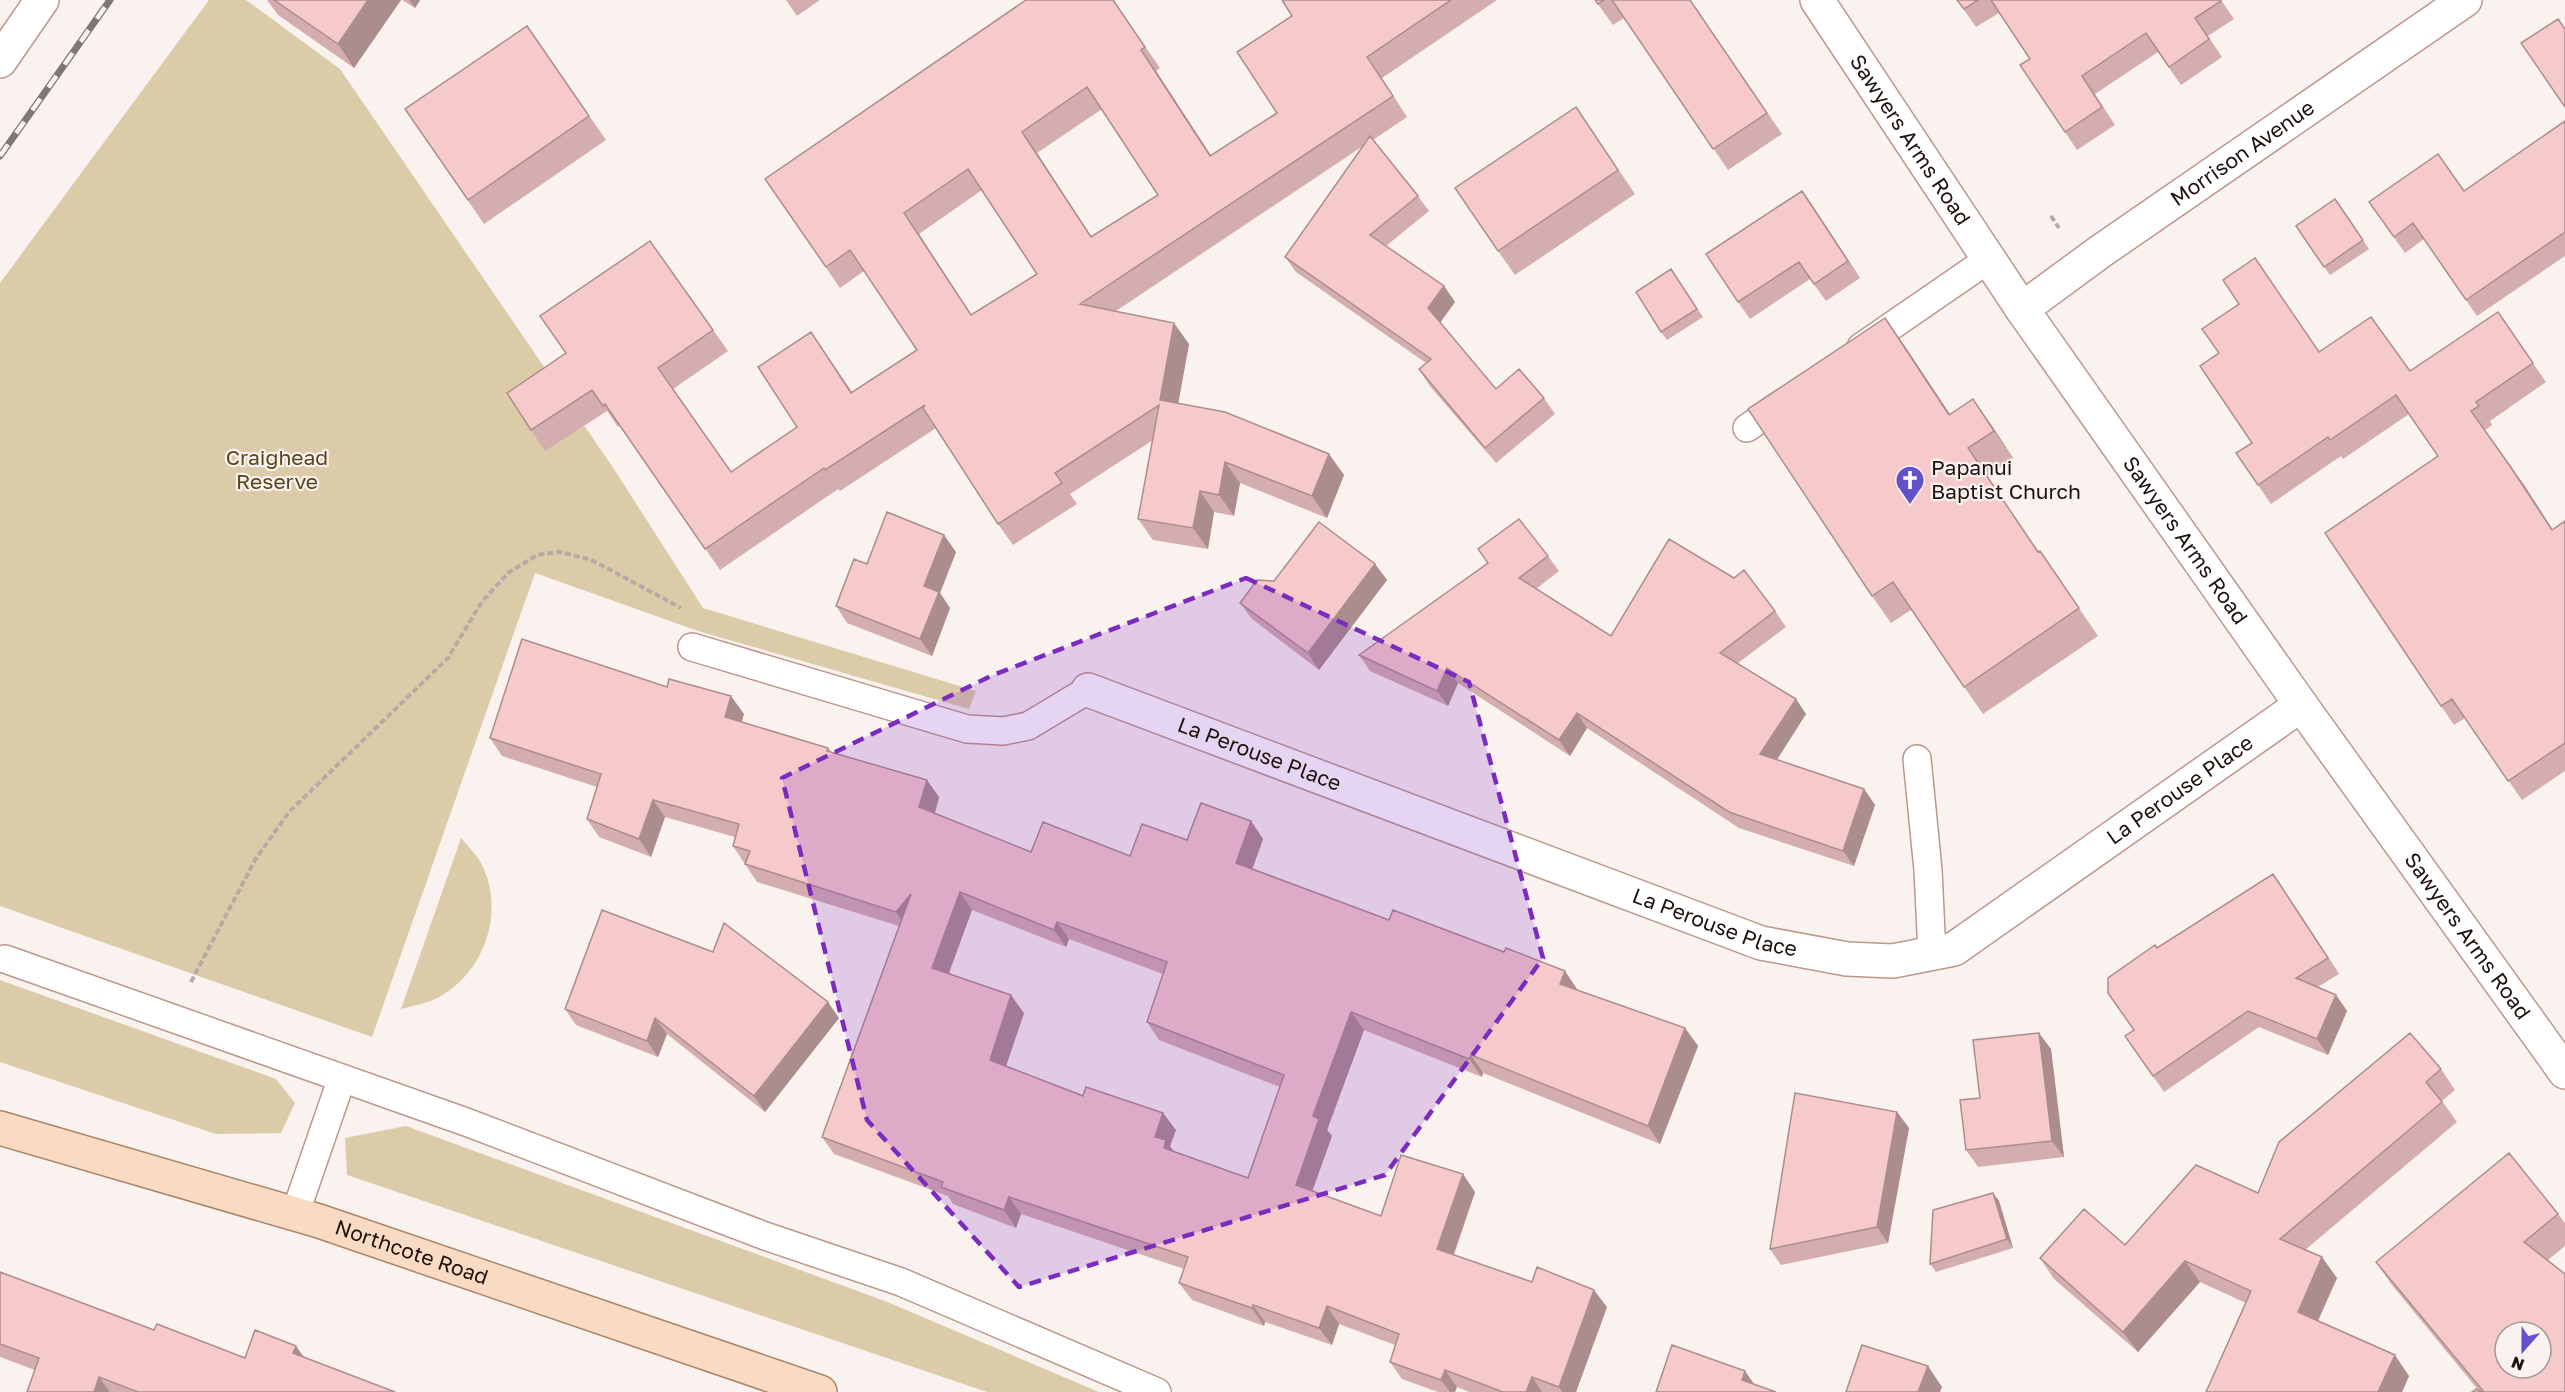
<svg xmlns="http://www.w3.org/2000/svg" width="2565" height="1392" viewBox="0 0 2565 1392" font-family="'Golos Text',sans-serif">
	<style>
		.green { fill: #dccba9 }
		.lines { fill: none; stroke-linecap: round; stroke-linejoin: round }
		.service-casing { stroke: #bd978b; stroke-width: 30 }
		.minor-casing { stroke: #bd978b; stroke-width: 36 }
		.tertiary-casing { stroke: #bd978b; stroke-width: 36 }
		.primary-casing { stroke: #a98568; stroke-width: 36 }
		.path { stroke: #b4aba7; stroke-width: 4; stroke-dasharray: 6 3; stroke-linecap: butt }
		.service { stroke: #fff; stroke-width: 27 }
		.minor { stroke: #fff; stroke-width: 33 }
		.tertiary { stroke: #fff; stroke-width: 33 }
		.primary { stroke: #f8dbc2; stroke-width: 33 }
		.rail-casing { stroke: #817672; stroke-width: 7 }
		.rail { stroke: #faf2ef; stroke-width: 4.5; stroke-dasharray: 14; stroke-linecap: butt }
		.wall { fill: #d4aeaf; fill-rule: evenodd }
		.shaded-wall { fill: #ac8d8e }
		.building { fill: #f6cacb; stroke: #ac8d8e; stroke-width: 1.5; fill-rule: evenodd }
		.marked { fill: #7b2cbf; fill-opacity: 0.2; stroke: #7b2cbf; stroke-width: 4.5; stroke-dasharray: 12 8; stroke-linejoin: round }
		.labels { text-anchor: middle; stroke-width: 4.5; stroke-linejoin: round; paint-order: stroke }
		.street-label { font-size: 21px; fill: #1f110d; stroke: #faf2ef }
		.park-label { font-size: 21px; fill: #594518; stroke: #faf2ef }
		.poi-label { font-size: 21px; fill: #1f110d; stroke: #faf2ef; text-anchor: start }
	</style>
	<rect width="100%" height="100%" fill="#faf2ef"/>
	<path class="green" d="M 209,0 L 246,0 L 340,69 L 614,469 L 703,608 L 976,691 L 969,709 L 698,631 L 535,573 L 372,1037 L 0,906 L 0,283 Z
		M 461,838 C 468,846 476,854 481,863 C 507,912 483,978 433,1000 C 423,1004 411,1006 401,1009 Z
		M 0,980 L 276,1079 L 295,1103 L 281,1133 L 216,1134 L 0,1062 Z
		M 406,1126 L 885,1301 L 1099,1392 L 987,1392 L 347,1175 L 345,1138 Z"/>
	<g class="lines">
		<g class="service-casing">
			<path id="service" d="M 1861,347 L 1989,259
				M 1747,428 L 1786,401
				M 692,647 L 967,729 L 1003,731 L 1028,726 L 1088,690
				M 1917,759 L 1928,870 L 1932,954
				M 5,959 L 466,1122 L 765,1236 L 901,1282 L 1157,1392
				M 295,1214 L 342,1078"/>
		</g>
		<g class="minor-casing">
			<g id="minor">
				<path d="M 0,61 L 42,0"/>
				<path id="s1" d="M 2022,309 L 2101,251 L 2465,0"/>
				<path id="s2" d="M 1088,690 L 1761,943 L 1847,959 L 1893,961 L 1954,949 L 2301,705"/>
			</g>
		</g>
		<g class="tertiary-casing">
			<g id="tertiary">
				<path id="s3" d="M 1817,0 L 2022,309 L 2301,705 L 2565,1072"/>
			</g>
		</g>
		<g class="primary-casing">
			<g id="primary">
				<path id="s4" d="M 0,1128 L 319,1221 L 820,1392"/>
			</g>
		</g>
		<path class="path" d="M 2051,216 L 2059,228
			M 191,982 L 255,860 L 289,812 L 448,658 L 481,603 L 508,573 L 537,555 L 559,552 L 589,559 L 607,568 L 681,608"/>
		<use href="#service" class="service"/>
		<use href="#minor" class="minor"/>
		<use href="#tertiary" class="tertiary"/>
		<use href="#primary" class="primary"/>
		<g class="rail-casing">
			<path id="rail" d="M 0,156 L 110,0"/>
		</g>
		<use href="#rail" class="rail"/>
	</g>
	<path class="wall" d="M 267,0 L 401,0 L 354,68 L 278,15 Z
		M 402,0 L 420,0 L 415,8 Z
		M 786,0 L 820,0 L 797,16 Z
		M 1113,0 L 1160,68 L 1156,71 L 1211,156 L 1277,113 L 1292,16 L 1282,0 L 1497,0 L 1382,78 L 1407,117 L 1373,140 L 1418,196 L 1429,211 L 1386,246 L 1444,286 L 1455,302 L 1440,323 L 1496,389 L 1544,398 L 1555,414 L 1496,463 L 1429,385 L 1419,369 L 1426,363 L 1296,272 L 1285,257 L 1363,146 L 1116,311 L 1189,344 L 1178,404 L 1344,475 L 1327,518 L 1240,483 L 1234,516 L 1214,512 L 1208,549 L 1153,540 L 1138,519 L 1153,440 L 1070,494 L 1077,504 L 1013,545 L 998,524 L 936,428 L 840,491 L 838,489 L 720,570 L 620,425 L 618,427 L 607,411 L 545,451 L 531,430 L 566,353 L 650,241 L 728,351 L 673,389 L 731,472 L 797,427 L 811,332 L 852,392 L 917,350 L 864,271 L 840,288 L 765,179 ZM 1102,109 L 1158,195 L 1091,237 L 1037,153 ZM 982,190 L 1037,274 L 971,315 L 919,234 Z
		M 1595,0 L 1690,0 L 1782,134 L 1728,170 L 1624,18 L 1613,25 Z
		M 1957,0 L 2221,0 L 2234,19 L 2208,36 L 2222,57 L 2181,85 L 2158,52 L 2095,94 L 2115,125 L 2077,150 L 2065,132 L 2030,59 L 1999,13 L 1976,27 Z
		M 527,26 L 606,140 L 484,224 L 405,109 Z
		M 1576,107 L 1635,194 L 1515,275 L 1498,251 Z
		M 2565,121 L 2565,256 L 2477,316 L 2424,239 L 2405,253 L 2369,202 L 2464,191 Z
		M 2335,199 L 2369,249 L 2330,275 L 2296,226 Z
		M 1814,208 L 1860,278 L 1826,301 L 1810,279 L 1750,319 L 1738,302 Z
		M 1671,269 L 1703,317 L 1667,340 L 1661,332 Z
		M 2239,304 L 2319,351 L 2410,371 L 2498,312 L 2546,382 L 2490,421 L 2492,425 L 2485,430 L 2524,485 L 2553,530 L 2565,521 L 2565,771 L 2522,800 L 2465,718 L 2454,725 L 2441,706 L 2438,456 L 2409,414 L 2343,459 L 2341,456 L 2271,504 L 2236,453 L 2252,443 L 2219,353 Z
		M 1904,345 L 1950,414 L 1973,399 L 1992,426 L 2013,458 L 1987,476 L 2038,552 L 2040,551 L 2098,636 L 1983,714 L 1911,610 L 1891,623 L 1872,596 Z
		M 956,552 L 940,593 L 950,608 L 932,656 L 847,623 L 836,606 L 867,564 Z
		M 1548,556 L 1559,571 L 1536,589 L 1611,636 L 1775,611 L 1786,627 L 1738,663 L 1806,714 L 1777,759 L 1864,789 L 1875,805 L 1854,866 L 1739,828 L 1587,728 L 1570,756 L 1458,683 L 1448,706 L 1370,671 L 1359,655 Z
		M 1375,564 L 1387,580 L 1319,670 L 1252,619 L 1240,603 L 1274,581 Z
		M 667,687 L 744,714 L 741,722 L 828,748 L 832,752 L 939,797 L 935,814 L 1031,852 L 1130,856 L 1251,821 L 1263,839 L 1252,869 L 1577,989 L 1577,990 L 1685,1028 L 1698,1046 L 1660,1144 L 1483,1073 L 1482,1077 L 1364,1030 L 1327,1130 L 1332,1136 L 1312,1191 L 1381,1216 L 1475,1192 L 1454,1255 L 1607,1307 L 1576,1392 L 1469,1392 L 1457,1387 L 1455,1392 L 1438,1392 L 1402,1379 L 1390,1362 L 1395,1345 L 1339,1324 L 1332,1345 L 1265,1322 L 1264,1326 L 1192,1300 L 1179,1283 L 1184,1269 L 1021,1214 L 1016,1228 L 953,1204 L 948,1196 L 834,1154 L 822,1137 L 899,926 L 757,882 L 733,846 L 735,837 L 665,817 L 651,857 L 599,837 L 587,819 L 597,787 L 502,756 L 490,738 ZM 972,910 L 1066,947 L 1069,939 L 1163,974 L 1147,1022 L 1159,1040 L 1280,1087 L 1248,1178 L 1174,1152 L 1170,1146 L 1176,1130 L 1006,1066 L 1024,1013 L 949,974 Z
		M 2284,890 L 2339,974 L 2318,987 L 2336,995 L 2347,1011 L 2328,1055 L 2259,1027 L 2164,1092 L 2125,1036 L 2134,1030 L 2157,948 Z
		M 565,1009 L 839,1018 L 765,1112 L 667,1034 L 658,1057 L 576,1025 Z
		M 2051,1049 L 2064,1157 L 1978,1167 L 1966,1150 L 1980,1098 Z
		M 2441,1069 L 2455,1090 L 2442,1101 L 2457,1122 L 2305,1250 L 2337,1278 L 2318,1320 L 2409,1376 L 2402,1392 L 2206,1392 L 2246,1303 L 2200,1282 L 2138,1352 L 2054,1279 L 2040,1258 L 2125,1245 L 2258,1193 Z
		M 1897,1112 L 1909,1128 L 1888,1243 L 1781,1265 L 1770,1249 Z
		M 1993,1193 L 1999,1201 L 2013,1248 L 1936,1272 L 1930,1264 Z
		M 2558,1214 L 2565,1223 L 2565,1246 L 2548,1260 L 2565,1392 L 2472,1392 L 2479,1391 L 2392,1285 L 2376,1262 Z
		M 0,1272 L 154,1330 L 245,1358 L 304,1358 L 395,1392 L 27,1392 L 35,1370 L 0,1357 Z"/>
	<path class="shaded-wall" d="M 368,0 L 401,0 L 354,68 L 338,44 Z
		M 409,0 L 420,0 L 415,8 Z
		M 1141,50 L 1156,71 L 1225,177 L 1210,156 Z
		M 1022,132 L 1037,153 L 1105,258 L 1091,237 Z
		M 1802,191 L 1814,208 L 1860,278 L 1848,261 Z
		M 904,213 L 919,234 L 985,336 L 971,315 Z
		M 1444,286 L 1455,302 L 1439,324 L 1428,308 Z
		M 1885,318 L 1904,345 L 1968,442 L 1949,415 Z
		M 1174,323 L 1189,344 L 1175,421 L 1160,400 Z
		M 811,332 L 826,354 L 866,414 L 851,393 Z
		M 1973,399 L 1992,426 L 2013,458 L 1994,431 Z
		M 1968,448 L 1987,476 L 2057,579 L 2038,552 Z
		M 1329,454 L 1344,475 L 1327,518 L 1312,496 Z
		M 1225,462 L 1240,483 L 1234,516 L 1219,495 Z
		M 2510,466 L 2524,485 L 2565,549 L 2552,530 Z
		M 1200,491 L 1214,512 L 1208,549 L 1193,528 Z
		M 944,535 L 956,552 L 940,593 L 950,608 L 932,656 L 920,639 L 924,586 Z
		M 1375,564 L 1387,580 L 1319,670 L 1308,653 Z
		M 1447,668 L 1458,683 L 1448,706 L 1437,691 Z
		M 731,696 L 744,714 L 738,735 L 725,717 Z
		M 1796,699 L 1806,714 L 1771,769 L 1760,754 Z
		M 1577,713 L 1587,728 L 1570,756 L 1559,740 Z
		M 927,780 L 939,797 L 931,825 L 919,807 Z
		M 1864,789 L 1875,805 L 1854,866 L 1843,851 Z
		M 653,800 L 665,817 L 651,857 L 639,839 Z
		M 1251,821 L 1263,839 L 1248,881 L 1236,863 Z
		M 2273,874 L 2284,890 L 2339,974 L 2328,958 Z
		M 960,892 L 972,910 L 944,985 L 932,968 Z
		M 911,894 L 909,930 L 896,912 Z
		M 1057,922 L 1069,939 L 1066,947 L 1054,930 Z
		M 1565,971 L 1577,989 L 1572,1001 L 1560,984 Z
		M 1011,995 L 1024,1013 L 1002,1078 L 990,1060 Z
		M 2336,995 L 2347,1011 L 2328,1055 L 2317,1039 Z
		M 828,1002 L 839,1018 L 765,1112 L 754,1096 Z
		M 1351,1012 L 1364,1030 L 1327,1130 L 1332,1136 L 1308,1203 L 1296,1185 L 1313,1116 Z
		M 655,1018 L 667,1034 L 658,1057 L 647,1041 Z
		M 1685,1028 L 1698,1046 L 1660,1144 L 1648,1126 Z
		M 2039,1033 L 2051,1049 L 2064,1157 L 2052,1141 Z
		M 1471,1055 L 1483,1073 L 1482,1077 L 1469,1059 Z
		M 1897,1112 L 1909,1128 L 1888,1243 L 1877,1227 Z
		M 1163,1113 L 1176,1130 L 1170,1146 L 1178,1158 L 1176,1166 L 1155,1137 Z
		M 1463,1174 L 1475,1192 L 1449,1267 L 1437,1249 Z
		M 1993,1193 L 1999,1201 L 2013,1248 L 2007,1239 Z
		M 1009,1197 L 1021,1214 L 1016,1228 L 1004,1210 Z
		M 2322,1257 L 2337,1278 L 2313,1332 L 2298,1312 Z
		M 2185,1261 L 2200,1282 L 2138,1352 L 2123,1332 Z
		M 1594,1290 L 1607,1307 L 1576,1392 L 1562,1392 L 1559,1387 Z
		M 1253,1305 L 1265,1322 L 1264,1326 L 1252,1308 Z
		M 1327,1306 L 1339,1324 L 1332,1345 L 1319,1328 Z
		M 296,1346 L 308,1363 L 293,1353 Z
		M 2395,1355 L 2409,1376 L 2402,1392 L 2378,1392 Z
		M 1928,1366 L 1942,1387 L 1940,1392 L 1918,1392 Z
		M 1445,1370 L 1457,1387 L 1455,1392 L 1450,1392 L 1441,1380 Z
		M 1745,1371 L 1759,1391 L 1742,1380 Z
		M 99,1377 L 110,1392 L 94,1392 Z
		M 1532,1377 L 1542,1392 L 1526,1392 Z"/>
	<path class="building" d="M 274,0 L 368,0 L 338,44 Z
		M 1026,0 L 1113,0 L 1145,47 L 1141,50 L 1210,156 L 1277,113 L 1237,52 L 1292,16 L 1282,0 L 1451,0 L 1367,57 L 1393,96 L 1080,304 L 1174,323 L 1160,400 L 1225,412 L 1329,454 L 1312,496 L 1225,462 L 1219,495 L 1200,491 L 1193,528 L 1138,519 L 1159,405 L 1055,473 L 1062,483 L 998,524 L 923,408 L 925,405 L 825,470 L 824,468 L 705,549 L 605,404 L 603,406 L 592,390 L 531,430 L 507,393 L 566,353 L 540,316 L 650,241 L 713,330 L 658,368 L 731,472 L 797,427 L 758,367 L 811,332 L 851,393 L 917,350 L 850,250 L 826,267 L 765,179 ZM 1087,87 L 1158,195 L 1091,237 L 1022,132 ZM 968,169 L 1037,274 L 971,315 L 904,213 Z
		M 1595,0 L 1604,0 L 1598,4 Z
		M 1612,0 L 1690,0 L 1767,113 L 1713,149 Z
		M 1957,0 L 1978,0 L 1964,9 Z
		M 1991,0 L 2221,0 L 2221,1 L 2195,18 L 2209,39 L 2169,67 L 2146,33 L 2082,76 L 2102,107 L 2065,132 L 2020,65 L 2030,59 Z
		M 2558,19 L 2565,29 L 2565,107 L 2521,43 Z
		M 527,26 L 589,116 L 468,200 L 405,109 Z
		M 1576,107 L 1618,170 L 1498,251 L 1455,188 Z
		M 2565,121 L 2565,232 L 2466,300 L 2413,223 L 2394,237 L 2369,202 L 2438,154 L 2464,191 Z
		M 1370,136 L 1418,196 L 1370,235 L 1444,286 L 1428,308 L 1496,389 L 1519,369 L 1544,398 L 1485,448 L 1419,369 L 1431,359 L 1285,257 Z
		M 1802,191 L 1848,261 L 1814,284 L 1799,262 L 1738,302 L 1706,254 Z
		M 2335,199 L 2363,240 L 2324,267 L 2296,226 Z
		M 2255,258 L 2319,352 L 2371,317 L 2410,371 L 2498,312 L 2533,363 L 2476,402 L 2479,406 L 2471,411 L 2510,466 L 2552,530 L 2565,521 L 2565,743 L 2508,781 L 2452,699 L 2441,706 L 2325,533 L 2438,456 L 2396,395 L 2330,440 L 2328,437 L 2258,485 L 2236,453 L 2252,443 L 2200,366 L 2219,353 L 2202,329 L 2239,304 L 2223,280 Z
		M 1671,269 L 1697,309 L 1661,332 L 1636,292 Z
		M 1885,318 L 1949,415 L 1973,399 L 1994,431 L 1968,448 L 2038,552 L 2040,551 L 2079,608 L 1964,687 L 1893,582 L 1872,596 L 1748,409 Z
		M 887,512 L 944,535 L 924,586 L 939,592 L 920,639 L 836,606 L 854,559 L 867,564 Z
		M 1519,519 L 1548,556 L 1519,578 L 1611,636 L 1669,539 L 1734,578 L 1744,570 L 1775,611 L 1720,653 L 1796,699 L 1760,754 L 1864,789 L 1843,851 L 1729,812 L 1577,713 L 1559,740 L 1447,668 L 1437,691 L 1359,655 L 1488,563 L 1478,549 Z
		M 1319,522 L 1375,564 L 1308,653 L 1240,603 L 1257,580 L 1274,581 Z
		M 522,639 L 667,687 L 669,679 L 731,696 L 725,717 L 828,748 L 827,751 L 927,780 L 919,807 L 1031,852 L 1043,822 L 1130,856 L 1142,824 L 1187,840 L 1201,803 L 1251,821 L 1236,863 L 1389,920 L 1393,910 L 1504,952 L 1506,948 L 1565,971 L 1560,984 L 1685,1028 L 1648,1126 L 1471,1055 L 1469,1059 L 1351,1012 L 1313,1116 L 1319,1119 L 1296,1185 L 1381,1216 L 1401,1155 L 1463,1174 L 1437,1249 L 1532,1282 L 1537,1267 L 1594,1290 L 1559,1387 L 1532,1377 L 1526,1392 L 1503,1392 L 1445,1370 L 1441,1380 L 1390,1362 L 1399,1334 L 1327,1306 L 1319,1328 L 1253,1305 L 1252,1308 L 1179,1283 L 1188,1257 L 1009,1197 L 1004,1210 L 941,1187 L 943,1182 L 822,1137 L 911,894 L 896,912 L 745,864 L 750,851 L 733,846 L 739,824 L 653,800 L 639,839 L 587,819 L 601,774 L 490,738 ZM 960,892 L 1054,930 L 1057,922 L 1167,962 L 1147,1022 L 1284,1075 L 1248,1178 L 1164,1148 L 1166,1140 L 1155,1137 L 1163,1113 L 1086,1087 L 1083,1096 L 990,1060 L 1011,995 L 932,968 Z
		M 2273,874 L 2328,958 L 2296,978 L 2336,995 L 2317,1039 L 2248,1011 L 2153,1076 L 2125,1036 L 2134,1030 L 2108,993 L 2108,978 L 2155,945 L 2157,948 Z
		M 602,910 L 713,952 L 724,923 L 828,1002 L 754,1096 L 655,1018 L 647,1041 L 565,1009 Z
		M 2039,1033 L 2052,1141 L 1966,1150 L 1960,1100 L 1980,1098 L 1973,1040 Z
		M 2410,1033 L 2441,1069 L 2426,1082 L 2442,1102 L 2280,1239 L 2322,1257 L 2298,1312 L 2395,1355 L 2378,1392 L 2206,1392 L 2251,1291 L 2185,1261 L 2123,1332 L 2040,1258 L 2084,1209 L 2125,1245 L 2196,1165 L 2258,1193 L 2279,1142 Z
		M 1795,1093 L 1897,1112 L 1877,1227 L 1770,1249 Z
		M 2509,1153 L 2558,1214 L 2524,1242 L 2565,1274 L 2565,1392 L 2484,1392 L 2376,1262 ZM 2505,1332 L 2541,1332 L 2541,1368 L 2505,1368 Z
		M 1993,1193 L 2007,1239 L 1930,1264 L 1933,1210 Z
		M 0,1272 L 154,1330 L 157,1324 L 245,1358 L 255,1330 L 296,1346 L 293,1353 L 395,1392 L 138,1392 L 99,1377 L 94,1392 L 27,1392 L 39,1358 L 0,1344 Z
		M 1672,1345 L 1745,1371 L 1742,1380 L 1776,1392 L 1656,1392 Z
		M 1862,1345 L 1928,1366 L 1918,1392 L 1846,1392 Z
		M 2476,1389 L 2483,1392 L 2472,1392 Z"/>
	<path class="marked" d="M 1246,578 L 1469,682 L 1543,958 L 1385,1175 L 1019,1287 L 867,1120 L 782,778 L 993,675 Z"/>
	<defs>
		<g id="church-pin" transform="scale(1.5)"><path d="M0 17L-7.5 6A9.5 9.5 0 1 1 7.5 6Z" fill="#6351ca" stroke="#faf2ef"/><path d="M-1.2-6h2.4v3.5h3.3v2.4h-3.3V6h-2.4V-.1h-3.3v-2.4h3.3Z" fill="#fff"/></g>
	</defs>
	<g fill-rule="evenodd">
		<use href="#church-pin" x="1910" y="480"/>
	</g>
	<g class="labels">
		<g class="street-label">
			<text dy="7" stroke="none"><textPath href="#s3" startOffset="168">Sawyers Arms Road</textPath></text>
			<text dy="7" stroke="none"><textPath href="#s1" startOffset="270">Morrison Avenue</textPath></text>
			<text dy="7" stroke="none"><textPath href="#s3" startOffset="654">Sawyers Arms Road</textPath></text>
			<text dy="7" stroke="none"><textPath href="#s2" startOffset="183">La Perouse Place</textPath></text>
			<text dy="7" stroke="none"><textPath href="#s2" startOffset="1191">La Perouse Place</textPath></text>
			<text dy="7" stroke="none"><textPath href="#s2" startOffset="669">La Perouse Place</textPath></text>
			<text dy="7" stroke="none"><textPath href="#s3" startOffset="1140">Sawyers Arms Road</textPath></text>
			<text dy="7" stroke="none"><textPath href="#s4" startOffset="430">Northcote Road</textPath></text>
		</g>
		<g class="park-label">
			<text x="277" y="465">Craighead<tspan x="277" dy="24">Reserve</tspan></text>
		</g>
		<g class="poi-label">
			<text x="1931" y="475">Papanui<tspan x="1931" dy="24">Baptist Church</tspan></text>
		</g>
	</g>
	<g transform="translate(2523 1350) rotate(201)"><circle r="28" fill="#faf2ef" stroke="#a29895" stroke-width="1.5"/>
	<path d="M0-4.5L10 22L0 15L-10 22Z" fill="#6351ca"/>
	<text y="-9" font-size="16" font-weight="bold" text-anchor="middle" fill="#1f110d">N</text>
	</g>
</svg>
